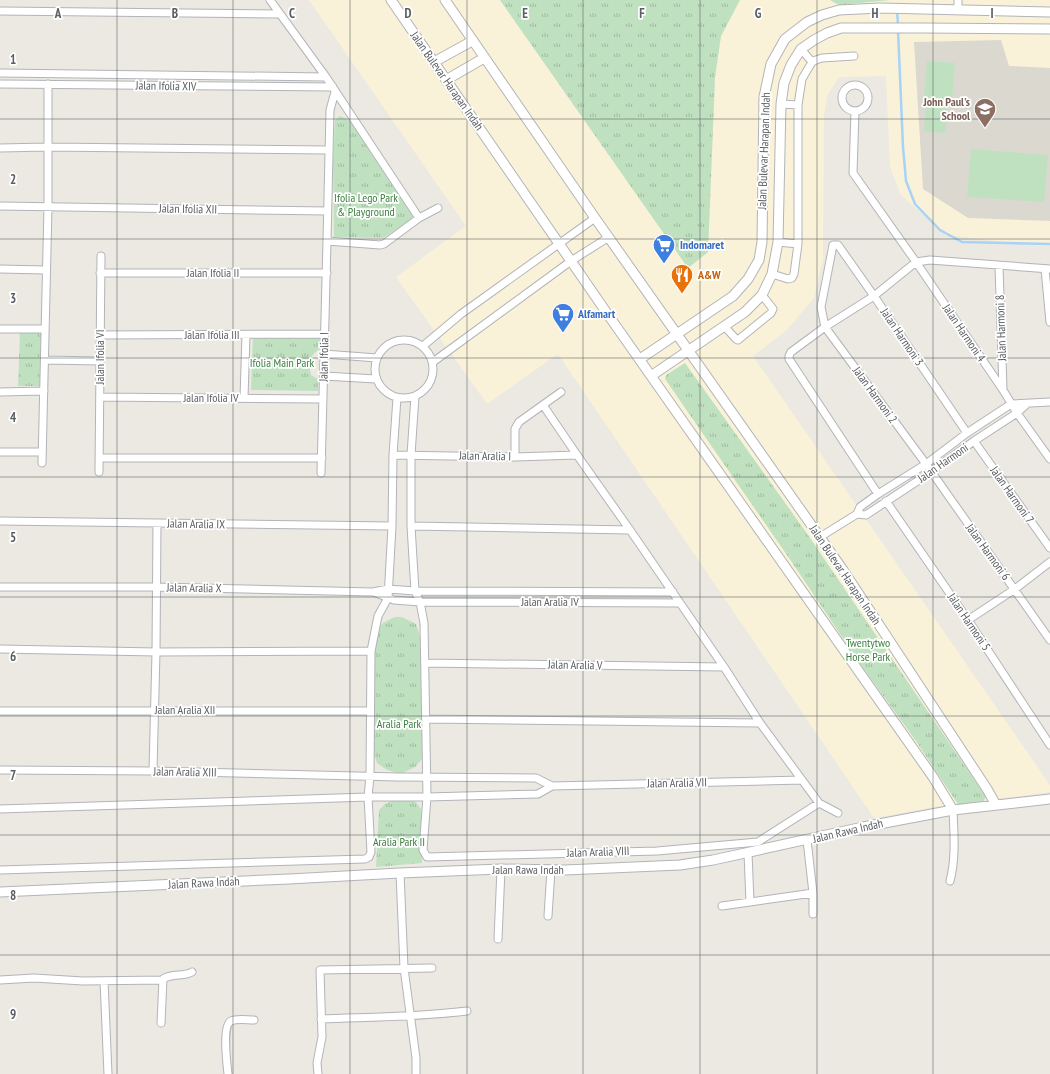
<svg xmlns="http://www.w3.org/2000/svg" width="1050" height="1074" viewBox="0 0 1050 1074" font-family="'PT Sans Narrow',sans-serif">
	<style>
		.commercial { fill: #faf2d8 }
		.education { fill: #dbd8d0 }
		.grass { fill: url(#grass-tufts) }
		.garden { fill: #c0e1c0 }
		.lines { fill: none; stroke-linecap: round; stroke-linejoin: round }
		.stream { stroke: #a7d3f6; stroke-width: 2.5 }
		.minor-casing { stroke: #b2b4b8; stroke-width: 9 }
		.tertiary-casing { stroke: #b2b4b8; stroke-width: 11 }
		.minor { stroke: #fff; stroke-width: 7 }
		.tertiary { stroke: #fff; stroke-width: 9 }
		.grid { fill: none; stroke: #5a5d61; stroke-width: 1; stroke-opacity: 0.55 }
		.labels { text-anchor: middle; stroke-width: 3.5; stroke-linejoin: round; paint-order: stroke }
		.street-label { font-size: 12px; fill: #5a5d61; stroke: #fff }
		.education-label { font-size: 12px; font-weight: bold; fill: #785e54; stroke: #fff; text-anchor: end }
		.park-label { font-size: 12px; fill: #3c7e3f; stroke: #fff }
		.shop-label { font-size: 12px; font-weight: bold; fill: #366cbe; stroke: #fff; text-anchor: start }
		.food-label { font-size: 12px; font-weight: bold; fill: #c56008; stroke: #fff; text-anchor: start }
		.grid-label { font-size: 13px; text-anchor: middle; font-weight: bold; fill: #5a5d61; stroke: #fff; stroke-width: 3.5; stroke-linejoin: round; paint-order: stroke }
	</style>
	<defs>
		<pattern id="grass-tufts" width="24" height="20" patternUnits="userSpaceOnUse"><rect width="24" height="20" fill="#c0e1c0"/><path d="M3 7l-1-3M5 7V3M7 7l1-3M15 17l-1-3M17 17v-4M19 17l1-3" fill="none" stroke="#9fba9f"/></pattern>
	</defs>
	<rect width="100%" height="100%" fill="#ebe9e1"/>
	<path class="commercial" d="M 309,0 L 500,0 L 688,268 L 708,252 L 715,77 L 721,36 L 740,0 L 830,0 L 839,5 L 890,0 L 1050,0 L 1050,246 L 1029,245 L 947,235 L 901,195 L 890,167 L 886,76 L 839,77 L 827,96 L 824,116 L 823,259 L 814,298 L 787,330 L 753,356 L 1050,785 L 1050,792 L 935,807 L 874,818 L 558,354 L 487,404 L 396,277 L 466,226 Z"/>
	<path class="education" d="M 1001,40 L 1009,66 L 1050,68 L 1050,221 L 968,218 L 923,189 L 914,42 Z"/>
	<path class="grass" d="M 500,0 L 740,0 L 721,36 L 715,77 L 708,252 L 688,268 Z
		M 830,0 L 890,0 L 839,5 Z
		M 340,116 L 349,120 L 414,218 L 383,238 L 334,237 L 333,162 L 335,120 Z
		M 20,333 L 41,333 L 40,386 L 18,386 Z
		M 253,336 L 321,336 L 321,348 C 309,356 308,362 311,375 L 318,379 L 318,391 L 251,390 Z
		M 685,363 L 806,532 L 986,797 L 983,802 L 959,806 L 918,744 L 858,661 L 791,561 L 665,379 L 666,375 Z
		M 395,617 L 402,617 L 416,624 L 420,636 L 424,757 L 415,767 L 401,774 L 387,770 L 377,763 L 374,754 L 374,641 C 376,627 382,622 395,617 Z
		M 393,800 L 414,800 L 421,809 L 422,863 L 376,867 L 379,810 L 385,804 Z"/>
	<path class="garden" d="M 927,61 L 955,63 L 952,100 L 948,100 L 945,133 L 924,131 L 927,99 L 924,98 Z
		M 971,149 L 1048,155 L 1044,202 L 967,197 Z"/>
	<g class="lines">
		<path class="stream" d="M 897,10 L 898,25
			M 898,30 L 903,147 L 906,181 L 915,204 L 940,230 L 962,242 L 1050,244"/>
		<g class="minor-casing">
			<path id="minor" d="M 270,0 L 326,77 L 419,218
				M 958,10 L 958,0
				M 0,11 L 280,14
				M 801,49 L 812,62
				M 0,73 L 326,77
				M 0,84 L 333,87
				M842 98a13 13 0 1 1 26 0a13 13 0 1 1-26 0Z
				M 335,92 L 330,110 L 327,241 L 380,245 L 384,244 L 419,218 L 438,208
				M 781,104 L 798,105
				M 855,111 L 853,173 L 916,262 L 1003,390 L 1017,413 L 1050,459
				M 0,148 L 48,147 L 329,150
				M 0,206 L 327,211
				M 778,242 L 798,244
				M 999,266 L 1003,390
				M 0,269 L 46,270
				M 1045,269 L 1050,322
				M 100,273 L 327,273
				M 772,274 L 788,279 L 792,278 L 794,274 L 798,244 L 798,105 L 802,79 L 812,62 L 816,60 L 822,58 L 854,56
				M 725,327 L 736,339 L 738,340 L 771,313 L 773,309 L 762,295
				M 0,329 L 45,329
				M 100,335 L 325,334
				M375 369a29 29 0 1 1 58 0a29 29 0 1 1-58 0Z
				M 423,346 L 461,314 L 595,218
				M 324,354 L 377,358
				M 45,360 L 100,361
				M 433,362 L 571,261 L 609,237
				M 324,376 L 376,379
				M 0,392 L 44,391
				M 415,396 L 411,455 L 411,526 L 415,591 L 420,602 L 424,623 L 427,797 L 423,850 L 427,857 L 657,851 L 758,842 L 819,803
				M 100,397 L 323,399
				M 244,398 L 246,335
				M 1011,404 L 1050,402
				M 543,405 L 577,455 L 630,530 L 724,667 L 760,723 L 819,803 L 838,813
				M 967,433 L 874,296 L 838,245 L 833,245 L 821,307 L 825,327 L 926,464 L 1050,640
				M 974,441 L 1050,548
				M 0,452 L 42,452
				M 393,455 L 515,457 L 577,455
				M 515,457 L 515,429 L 519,422 L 561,392
				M 99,458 L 322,458
				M 42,463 L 48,207 L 48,84
				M 99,472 L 101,256
				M 321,473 L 327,241
				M 878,494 L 789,359 L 789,356 L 791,352 L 825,327 L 874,296 L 916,262 L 930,260 L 1050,269
				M 886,501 L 968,620 L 1050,745
				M 857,514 L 866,515 L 931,472 L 974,441 L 1017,413 L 1027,404
				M 0,521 L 392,526
				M 411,526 L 630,530
				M 820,537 L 857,514 L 860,507 L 878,494 L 926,464 L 967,433 L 1011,404
				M 0,587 L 156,587 L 373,592 L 388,589 L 415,591 L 673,592
				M 374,592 L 394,600 L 420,602 L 680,603
				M 968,620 L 1015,589 L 1050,562
				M 0,649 L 156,652 L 371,651
				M 426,663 L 724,667
				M 0,711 L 370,711
				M 427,719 L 760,723
				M 0,770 L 153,771 L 398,777 L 536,778 L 552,786 L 802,780
				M 153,771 L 156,652 L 157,523
				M 0,809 L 368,797 L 427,797 L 538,794 L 552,786
				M 807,840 L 813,893 L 813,914
				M 748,853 L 750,902
				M 0,870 L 365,859 L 369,857 L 371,852 L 368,797 L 370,776 L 371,651 L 378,616 L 388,598 L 392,526 L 393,455 L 397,398
				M 400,873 L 404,968 L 416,1058 L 416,1074
				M 950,881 C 956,858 954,834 953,810
				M 722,906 L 813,893
				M 548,916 L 551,870
				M 498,939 L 501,869
				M 0,980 L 34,978 L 83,981 L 163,980
				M 104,981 L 108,1074
				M 321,1019 C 370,1017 419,1017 467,1011
				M 161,1023 L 163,979 C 172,973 184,977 192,972
				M 228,1074 C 227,1065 222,1025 231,1021 C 237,1018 247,1020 254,1020
				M 318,1074 L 317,1063 L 322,1037 L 320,970 L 432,968"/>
		</g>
		<g class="tertiary-casing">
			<path id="tertiary" d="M 391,0 L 611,319 L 933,777 L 953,810
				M 445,0 L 595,218 L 843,570 L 987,789 L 996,805
				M 434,62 L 472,41
				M 446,80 L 484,58
				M 640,359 L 733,296 L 748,279 L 759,260 L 762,242 L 764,97 L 771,64 L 785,39 L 807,22 L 822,15 L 839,10 L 880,8 L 1050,12
				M 651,376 L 745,312 L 762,295 L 772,274 L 778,242 L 781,104 L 784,83 L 791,65 L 801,49 L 814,40 L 827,33 L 841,28 L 922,28 L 1050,29
				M 0,892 L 289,879 L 400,873 L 501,869 L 565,870 L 680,865 L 713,860 L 863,827 L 953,810 L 1050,799"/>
		</g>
		<use href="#minor" class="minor"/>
		<use href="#tertiary" class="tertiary"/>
	</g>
	<path class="grid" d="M 117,0 L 117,1074M 233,0 L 233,1074M 350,0 L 350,1074M 467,0 L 467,1074M 583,0 L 583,1074M 700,0 L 700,1074M 817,0 L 817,1074M 933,0 L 933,1074M 0,119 L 1050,119M 0,239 L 1050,239M 0,358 L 1050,358M 0,477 L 1050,477M 0,597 L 1050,597M 0,716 L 1050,716M 0,835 L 1050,835M 0,955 L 1050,955"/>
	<defs>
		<g id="school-pin" transform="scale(1.15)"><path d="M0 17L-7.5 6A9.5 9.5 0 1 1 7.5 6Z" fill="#8d6e63" stroke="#fff"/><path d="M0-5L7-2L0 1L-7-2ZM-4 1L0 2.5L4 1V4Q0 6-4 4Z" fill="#fff"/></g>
		<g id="supermarket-pin" transform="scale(1.15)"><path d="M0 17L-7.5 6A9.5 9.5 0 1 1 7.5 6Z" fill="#3f7fe0" stroke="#fff"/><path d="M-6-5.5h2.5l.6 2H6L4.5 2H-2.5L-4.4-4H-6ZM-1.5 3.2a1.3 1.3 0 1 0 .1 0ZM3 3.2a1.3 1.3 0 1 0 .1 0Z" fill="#fff"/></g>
		<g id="restaurant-pin" transform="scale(1.15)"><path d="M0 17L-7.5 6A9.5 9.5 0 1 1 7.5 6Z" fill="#e8710a" stroke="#fff"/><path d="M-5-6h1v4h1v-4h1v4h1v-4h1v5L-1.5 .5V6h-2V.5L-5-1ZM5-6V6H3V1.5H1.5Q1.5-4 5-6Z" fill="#fff"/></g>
	</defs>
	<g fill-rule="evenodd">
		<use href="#school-pin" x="985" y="109"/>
		<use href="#supermarket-pin" x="664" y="245"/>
		<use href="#restaurant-pin" x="682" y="275"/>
		<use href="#supermarket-pin" x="563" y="314"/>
	</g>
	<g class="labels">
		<g class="street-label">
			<text transform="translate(447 81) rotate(55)" y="4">Jalan Bulevar Harapan Indah</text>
			<text transform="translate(166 86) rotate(1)" y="4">Jalan Ifolia XIV</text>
			<text transform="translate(764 151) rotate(-88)" y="4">Jalan Bulevar Harapan Indah</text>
			<text transform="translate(188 209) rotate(1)" y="4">Jalan Ifolia XII</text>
			<text x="213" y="277">Jalan Ifolia II</text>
			<text transform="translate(1001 328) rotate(-92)" y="4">Jalan Harmoni 8</text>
			<text transform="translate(964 333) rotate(56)" y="4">Jalan Harmoni 4</text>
			<text x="212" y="339">Jalan Ifolia III</text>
			<text transform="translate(902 337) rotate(56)" y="4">Jalan Harmoni 3</text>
			<text transform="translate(100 357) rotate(-90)" y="4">Jalan Ifolia VI</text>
			<text transform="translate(324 357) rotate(-89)" y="4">Jalan Ifolia I</text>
			<text transform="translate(875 395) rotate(54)" y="4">Jalan Harmoni 2</text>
			<text x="211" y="402">Jalan Ifolia IV</text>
			<text transform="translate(485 456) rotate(1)" y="4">Jalan Aralia I</text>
			<text transform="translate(943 463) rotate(-35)" y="4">Jalan Harmoni</text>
			<text transform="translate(1012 495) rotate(55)" y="4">Jalan Harmoni 7</text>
			<text transform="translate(196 524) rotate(1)" y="4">Jalan Aralia IX</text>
			<text transform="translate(988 552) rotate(54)" y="4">Jalan Harmoni 6</text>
			<text transform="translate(845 575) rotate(56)" y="4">Jalan Bulevar Harapan Indah</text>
			<text transform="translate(194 588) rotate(1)" y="4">Jalan Aralia X</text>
			<text x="550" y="606">Jalan Aralia IV</text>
			<text transform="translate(969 622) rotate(56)" y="4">Jalan Harmoni 5</text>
			<text transform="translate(575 665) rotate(1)" y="4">Jalan Aralia V</text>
			<text x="185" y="714">Jalan Aralia XII</text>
			<text transform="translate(185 772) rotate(1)" y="4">Jalan Aralia XIII</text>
			<text transform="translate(677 783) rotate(-1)" y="4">Jalan Aralia VII</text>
			<text transform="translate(848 831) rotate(-13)" y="4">Jalan Rawa Indah</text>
			<text transform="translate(598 852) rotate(-2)" y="4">Jalan Aralia VIII</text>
			<text x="528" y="874">Jalan Rawa Indah</text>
			<text transform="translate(204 883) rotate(-3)" y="4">Jalan Rawa Indah</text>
		</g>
		<g class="education-label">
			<text x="970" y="106">John Paul's<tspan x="970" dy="14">School</tspan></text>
		</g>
		<g class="park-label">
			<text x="366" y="202">Ifolia Lego Park<tspan x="366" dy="14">&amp; Playground</tspan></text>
			<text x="282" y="367">Ifolia Main Park</text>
			<text x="868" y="647">Twentytwo<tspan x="868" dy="14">Horse Park</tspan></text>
			<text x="399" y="728">Aralia Park</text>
			<text x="399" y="846">Aralia Park II</text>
		</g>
		<g class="shop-label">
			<text x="680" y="249">Indomaret</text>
			<text x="578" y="318">Alfamart</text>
		</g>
		<g class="food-label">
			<text x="698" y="279">A&amp;W</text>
		</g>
	</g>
	<g class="grid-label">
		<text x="58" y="18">A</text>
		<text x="175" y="18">B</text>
		<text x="292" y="18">C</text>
		<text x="408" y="18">D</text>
		<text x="525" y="18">E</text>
		<text x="642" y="18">F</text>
		<text x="758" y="18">G</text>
		<text x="875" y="18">H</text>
		<text x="992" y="18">I</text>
		<text x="13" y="64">1</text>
		<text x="13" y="184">2</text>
		<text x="13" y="303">3</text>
		<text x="13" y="422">4</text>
		<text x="13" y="542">5</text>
		<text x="13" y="661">6</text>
		<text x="13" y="780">7</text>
		<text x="13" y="900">8</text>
		<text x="13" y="1019">9</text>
	</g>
</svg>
